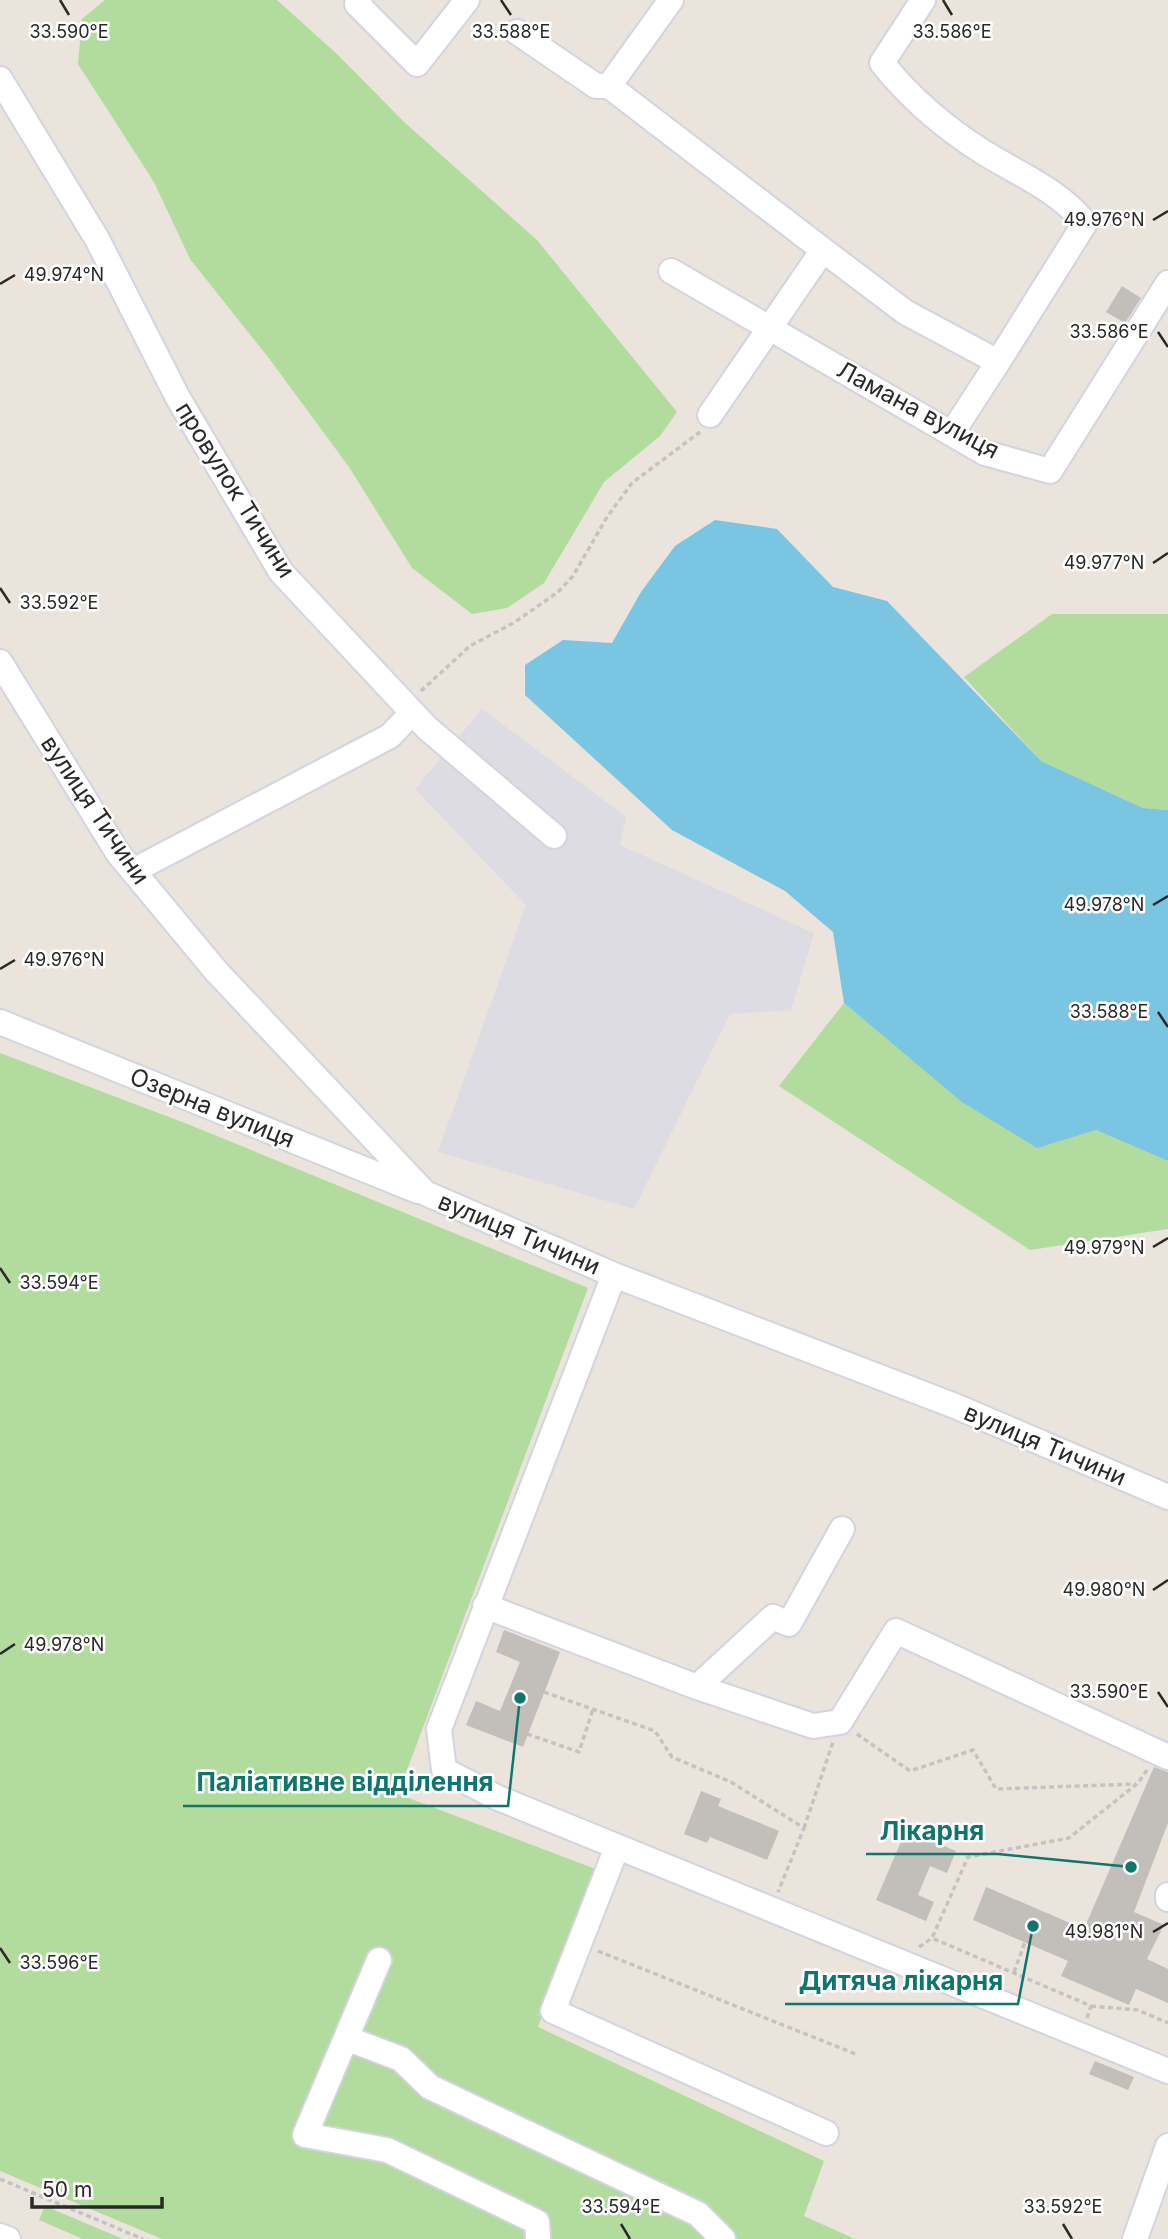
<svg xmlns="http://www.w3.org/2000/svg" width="1168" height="2239" viewBox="0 0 1168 2239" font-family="Inter,sans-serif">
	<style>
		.industrial { fill: #dedce3 }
		.green { fill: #b2db9e }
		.water { fill: #79c5e2 }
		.building { fill: #c2beb9 }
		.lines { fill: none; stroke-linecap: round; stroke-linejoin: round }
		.minor-casing { stroke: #d2d4e0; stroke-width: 28 }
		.path { stroke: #c3c3c3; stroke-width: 3.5; stroke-dasharray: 5 3.5; stroke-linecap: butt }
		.minor { stroke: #fff; stroke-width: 24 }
		.ticks { fill: none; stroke: #292929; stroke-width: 2.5 }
		.labels { text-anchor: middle; stroke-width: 5; stroke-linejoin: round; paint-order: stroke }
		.street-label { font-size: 24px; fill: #292929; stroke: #fff }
		.ticks-label { font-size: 18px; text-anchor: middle; fill: #292929; stroke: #fff; stroke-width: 5; stroke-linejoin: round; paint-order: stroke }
		.leader { fill: none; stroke: #0f766e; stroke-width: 2.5 }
		.callout-dot { fill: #0f766e; stroke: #fff; stroke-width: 2.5 }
		.callout-label { font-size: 26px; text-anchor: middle; font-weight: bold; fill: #0f766e; stroke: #fff; stroke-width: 5; stroke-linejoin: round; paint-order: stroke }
	</style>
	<rect width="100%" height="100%" fill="#eae4dc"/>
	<path class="industrial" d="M 482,709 L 626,817 L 620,845 L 814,933 L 791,1010 L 730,1014 L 634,1209 L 438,1152 L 526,905 L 415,789 Z"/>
	<path class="green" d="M 105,0 L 277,0 L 338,55 L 404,122 L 537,240 L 677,412 L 660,436 L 604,482 L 544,583 L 507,608 L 472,614 L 412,568 L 349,467 L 268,357 L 190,259 L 154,182 L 78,64 L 82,19 Z
		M 1052,614 L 1168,614 L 1168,810 L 1143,808 L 1041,761 L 964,677 Z
		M 844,1003 L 899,1048 L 1037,1147 L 1096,1130 L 1168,1161 L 1168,1229 L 1030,1250 L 779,1086 Z
		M 0,1053 L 190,1125 L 588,1288 L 398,1794 L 598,1870 L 538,2027 L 824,2161 L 804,2216 L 855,2239 L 162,2239 L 0,2171 Z
		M 45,2206 L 123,2239 L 83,2239 L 39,2220 Z"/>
	<path class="water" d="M 715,520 L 777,529 L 833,587 L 887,601 L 1041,761 L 1143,808 L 1168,810 L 1168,1161 L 1096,1130 L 1037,1148 L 962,1102 L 844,1003 L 833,932 L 785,891 L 672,830 L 525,695 L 525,665 L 563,640 L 612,643 L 641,592 L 675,546 Z"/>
	<path class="building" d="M 1122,286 L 1141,298 L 1125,323 L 1106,312 Z
		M 504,1630 L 560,1652 L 523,1747 L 466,1725 L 476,1701 L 500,1711 L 520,1662 L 496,1652 Z
		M 1154,1767 L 1168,1772 L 1168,1823 L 1134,1912 L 1164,1925 L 1147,1959 L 1168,1969 L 1168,2003 L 1136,1989 L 1129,2005 L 1061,1976 L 1068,1961 L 973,1920 L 986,1887 L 1084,1929 Z
		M 701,1791 L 721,1799 L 718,1806 L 779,1831 L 767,1860 L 710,1837 L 707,1843 L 684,1834 Z
		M 906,1830 L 956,1851 L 947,1873 L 930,1866 L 918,1895 L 934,1902 L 926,1921 L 876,1900 Z
		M 1095,2061 L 1134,2077 L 1128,2090 L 1089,2074 Z"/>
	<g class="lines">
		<g class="minor-casing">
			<path id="minor" d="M 359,0 L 357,4 L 417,64 L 467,0
				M 671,0 L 609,86 L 823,250 L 710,415
				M 517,32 L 596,86 L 609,86
				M 0,79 L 97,239 L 178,398 L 281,572 L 427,728 L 554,836
				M 823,250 L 905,312 L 998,362 L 1085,223 C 1059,190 1018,174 983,152 C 945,128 910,98 882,63 L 923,0
				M 671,271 L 985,453 L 1050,471 L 1168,283
				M 952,433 L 998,362
				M 0,662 L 118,853 L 216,971 L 425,1193 L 614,1275 L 955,1406 L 1168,1497
				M 133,871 L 390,736 L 412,713
				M 0,1022 L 418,1191
				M 614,1275 L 439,1729 L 444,1770 L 498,1798 L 1168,2071
				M 485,1606 L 697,1687 L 773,1617 L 789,1624 L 842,1529
				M 697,1687 L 813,1726 L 840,1722 L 896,1631 L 1168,1757
				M 617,1847 L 553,2011 L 826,2133
				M 1168,1895 L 1168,1899
				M 379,1960 L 305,2135 L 387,2150 L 537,2222 L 538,2239
				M 346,2038 L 401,2059 L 430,2087 L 698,2214 L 723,2239
				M 0,2236 L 8,2239
				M 1135,2239 L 1168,2146"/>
		</g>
		<path class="path" d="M 421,691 L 470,646 L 515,622 L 558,592 L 573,576 L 607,517 L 632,483 L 700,432
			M 544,1692 L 655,1731 L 672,1757 L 731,1782 L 804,1828 L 778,1892
			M 527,1734 L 579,1752 L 593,1709
			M 857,1734 L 910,1771 L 973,1750 L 996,1789 L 1136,1784
			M 804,1828 L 833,1742
			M 919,1947 L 932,1938
			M 598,1951 L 858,2055
			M 1014,1972 L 1025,1942
			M 1091,2006 L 1138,2010 L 1168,2023
			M 1087,2018 L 1091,2006 L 932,1938 L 968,1857 L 1069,1838 L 1138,1783 L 1147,1770
			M 0,2179 L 143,2239"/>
		<use href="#minor" class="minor"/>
	</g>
	<path class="ticks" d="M 60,0 L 69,15M 501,0 L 511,15M 943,0 L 952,15M 1153,220 L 1168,211M 0,284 L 15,275M 1158,332 L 1168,347M 1153,563 L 1168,553M 0,588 L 10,603M 1153,905 L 1168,896M 0,969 L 15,960M 1158,1012 L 1168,1027M 1153,1247 L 1168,1238M 0,1268 L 10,1283M 1153,1590 L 1168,1580M 0,1654 L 15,1644M 1158,1692 L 1168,1707M 1153,1932 L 1168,1923M 0,1948 L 10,1963M 621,2224 L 630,2239M 1063,2224 L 1072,2239"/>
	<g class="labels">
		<g class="street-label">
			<text transform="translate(918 410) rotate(28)" y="8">Ламана вулиця</text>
			<text transform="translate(235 490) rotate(58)" y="8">провулок Тичини</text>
			<text transform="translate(95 810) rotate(56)" y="8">вулиця Тичини</text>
			<text transform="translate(212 1108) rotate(22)" y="8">Озерна вулиця</text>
			<text transform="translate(519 1234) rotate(23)" y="8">вулиця Тичини</text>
			<text transform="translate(1045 1445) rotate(23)" y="8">вулиця Тичини</text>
		</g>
	</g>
	<g class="ticks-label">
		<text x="69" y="38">33.590°E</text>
		<text x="511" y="38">33.588°E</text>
		<text x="952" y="38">33.586°E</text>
		<text x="1104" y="226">49.976°N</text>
		<text x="64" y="281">49.974°N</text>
		<text x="1109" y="338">33.586°E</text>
		<text x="1104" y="569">49.977°N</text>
		<text x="59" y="609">33.592°E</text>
		<text x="1104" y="911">49.978°N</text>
		<text x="64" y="966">49.976°N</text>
		<text x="1109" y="1018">33.588°E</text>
		<text x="1104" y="1254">49.979°N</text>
		<text x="59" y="1289">33.594°E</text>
		<text x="1104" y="1596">49.980°N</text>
		<text x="64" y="1651">49.978°N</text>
		<text x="1109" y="1698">33.590°E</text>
		<text x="1104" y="1938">49.981°N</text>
		<text x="59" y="1969">33.596°E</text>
		<text x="621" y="2213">33.594°E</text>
		<text x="1063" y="2213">33.592°E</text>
	</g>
	<path class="leader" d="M520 1698L508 1806H183M1131 1867L998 1854H866M1033 1926L1018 2004H785"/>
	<g class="callout-dot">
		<circle cx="520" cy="1698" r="7"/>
		<circle cx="1131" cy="1867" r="7"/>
		<circle cx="1033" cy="1926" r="7"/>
	</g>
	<g class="callout-label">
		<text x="345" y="1791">Паліативне відділення</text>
		<text x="932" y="1840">Лікарня</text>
		<text x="901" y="1990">Дитяча лікарня</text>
	</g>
	<path d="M32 2197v10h130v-10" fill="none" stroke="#292929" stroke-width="3.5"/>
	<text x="42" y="2197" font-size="21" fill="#292929" stroke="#ffffff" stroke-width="5" paint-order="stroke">50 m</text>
</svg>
